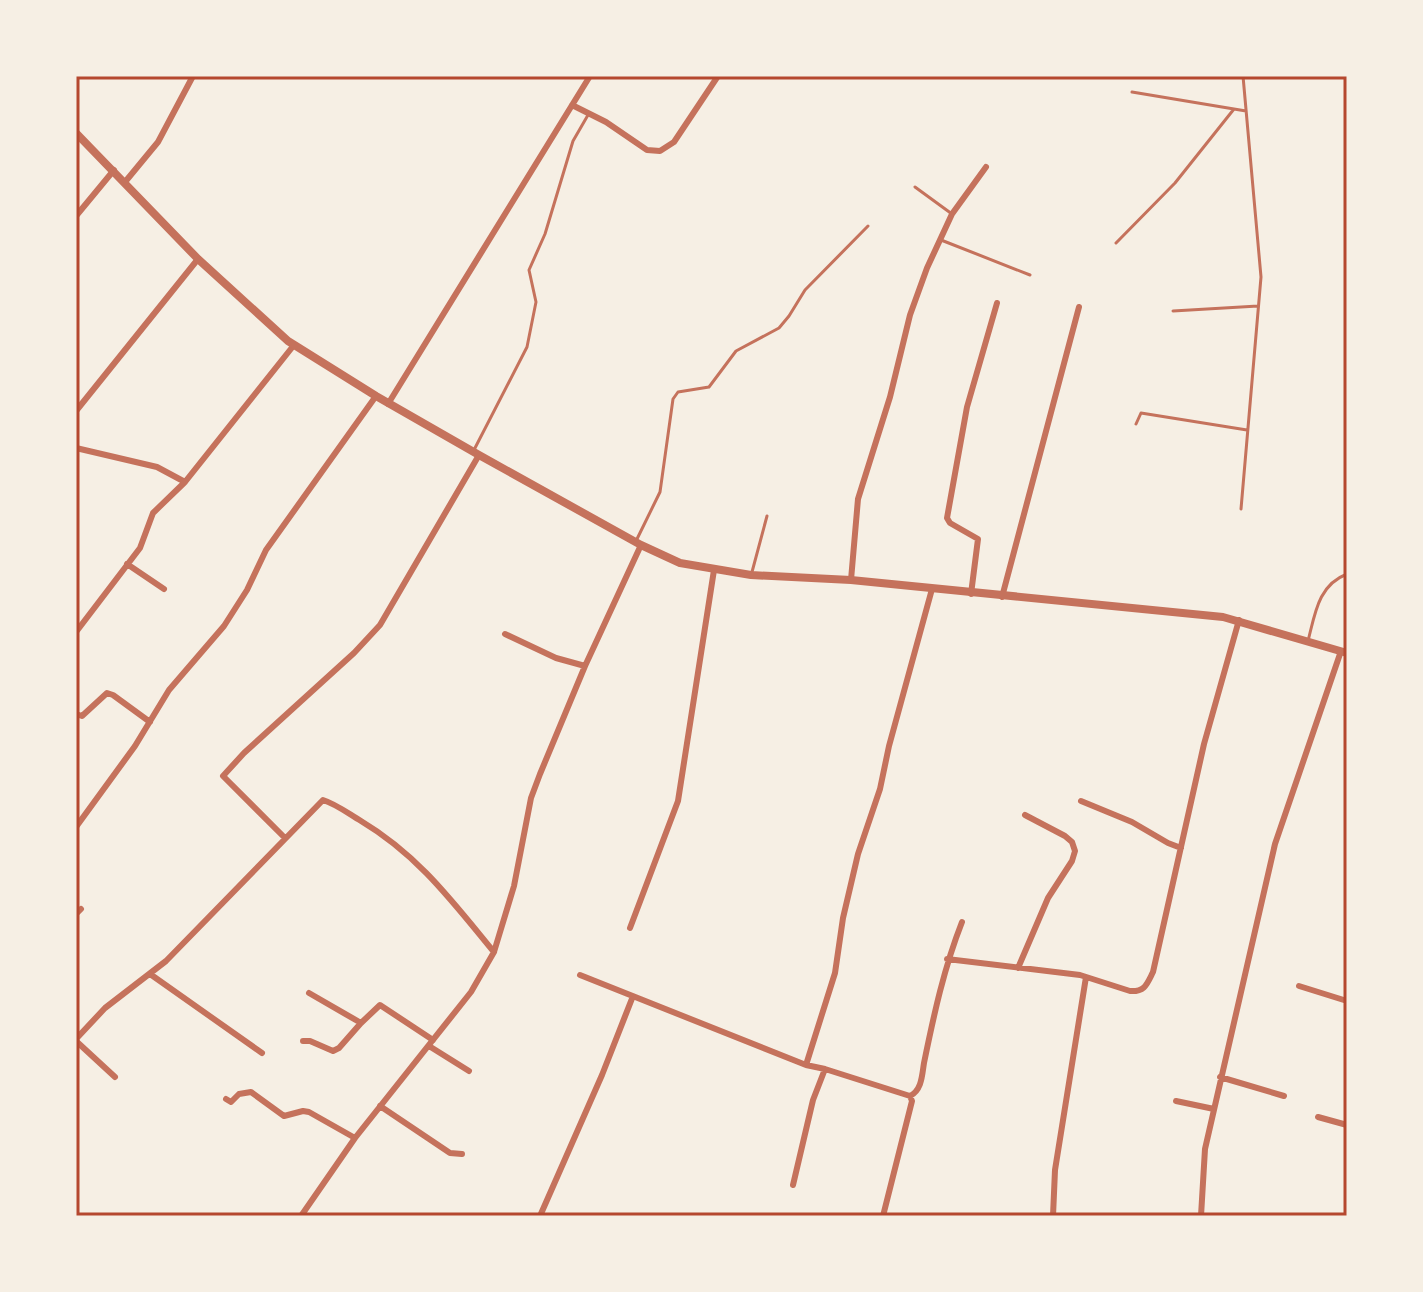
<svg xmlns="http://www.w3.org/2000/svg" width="1423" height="1292" viewBox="0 0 1423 1292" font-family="'Open Sans',sans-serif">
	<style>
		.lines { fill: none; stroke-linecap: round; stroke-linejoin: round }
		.service { stroke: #c5725c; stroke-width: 3 }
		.minor { stroke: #c5725c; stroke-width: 6 }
		.tertiary { stroke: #c5725c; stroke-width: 8 }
		.neatline { fill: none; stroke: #b5482f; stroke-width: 3 }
	</style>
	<rect width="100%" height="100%" fill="#f6efe4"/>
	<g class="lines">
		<path class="service" d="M 1132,92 L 1246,111
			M 915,187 L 952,214
			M 941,240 L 1030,275
			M 1116,243 L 1175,183 L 1234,109
			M 1173,311 L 1258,306
			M 1136,424 L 1141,413 L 1247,430
			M 475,448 L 527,347 L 536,302 L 529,270 L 545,234 L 573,141 L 588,115
			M 1241,509 L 1261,277 L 1243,76
			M 637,539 L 660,492 L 673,399 L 678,392 L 709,387 L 736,351 L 779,328 L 789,316 L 805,290 L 868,226
			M 752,572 L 767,516
			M 1308,641 C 1315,614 1318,585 1347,574"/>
		<path class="minor" d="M 572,105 L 606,122 L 647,150 L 660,151 L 674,142 L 718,76
			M 125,182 L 158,142 L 193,76
			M 76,216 L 114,170
			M 388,404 L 590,76
			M 76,411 L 198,259
			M 76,448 L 157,467 L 185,482
			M 127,564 L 164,589
			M 851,580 L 858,499 L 890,397 L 910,315 L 927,268 L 952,214 L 986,167
			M 971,594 L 978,539 L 950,523 L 947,518 L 967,407 L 997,303
			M 1002,597 L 1079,307
			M 76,632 L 140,548 L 153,513 L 185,482 L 294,345
			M 505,634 L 556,658 L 585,666
			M 76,714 L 82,716 L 107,693 L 113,695 L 150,722
			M 1081,801 L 1132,822 L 1168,843 L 1181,848
			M 76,827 L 135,746 L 169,690 L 224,626 L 247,590 L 266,550 L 376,396
			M 285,838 L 223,776 L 244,753 L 354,653 L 380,625 L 479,455
			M 76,914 L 81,909
			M 630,928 L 678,801 L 714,570
			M 947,959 L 1080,975 L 1130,991 C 1145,992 1147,984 1153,972 L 1204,744 L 1239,620
			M 1018,968 L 1048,898 L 1072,861 L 1075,851 L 1072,842 L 1065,836 L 1025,815
			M 150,974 L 262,1053
			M 580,975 L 806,1065
			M 1299,986 L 1347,1001
			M 309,993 L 361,1023 L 380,1005 L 433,1040
			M 76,1039 L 105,1008 L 166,961 L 323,800 C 336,804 349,814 361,821 C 418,855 452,901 494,952
			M 76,1041 L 115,1077
			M 303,1041 L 310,1041 L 333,1051 L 339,1048 L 361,1023
			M 429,1046 L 469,1071
			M 825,1069 L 910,1096
			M 1220,1077 L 1284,1096
			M 226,1099 L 231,1102 L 239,1094 L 251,1092 L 284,1116 L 303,1111 L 309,1112 L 355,1138
			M 1176,1101 L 1214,1109
			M 380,1106 L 450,1153 L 462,1154
			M 1318,1117 L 1347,1125
			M 793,1185 L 813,1100 L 825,1069 L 806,1065 L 835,973 L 843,918 L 858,854 L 880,789 L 889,746 L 932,589
			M 301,1216 L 355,1138 L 471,992 L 494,952 L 514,886 L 531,798 L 540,774 L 585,666 L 641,545
			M 540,1216 L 602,1075 L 633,996
			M 883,1216 L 912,1101 L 910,1096 C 922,1090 922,1075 924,1063 C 934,1014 944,968 962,922
			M 1053,1216 L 1055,1170 L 1086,977
			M 1201,1216 L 1205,1149 L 1275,844 L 1341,651"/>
		<path class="tertiary" d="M 76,133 L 198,259 L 288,341 L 376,396 L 479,455 L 641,545 L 680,563 L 751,575 L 851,580 L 1223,617 L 1347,653"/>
	</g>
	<rect width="1423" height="1292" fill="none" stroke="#f6efe4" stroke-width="156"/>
	<rect x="78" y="78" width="1267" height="1136" class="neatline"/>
</svg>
